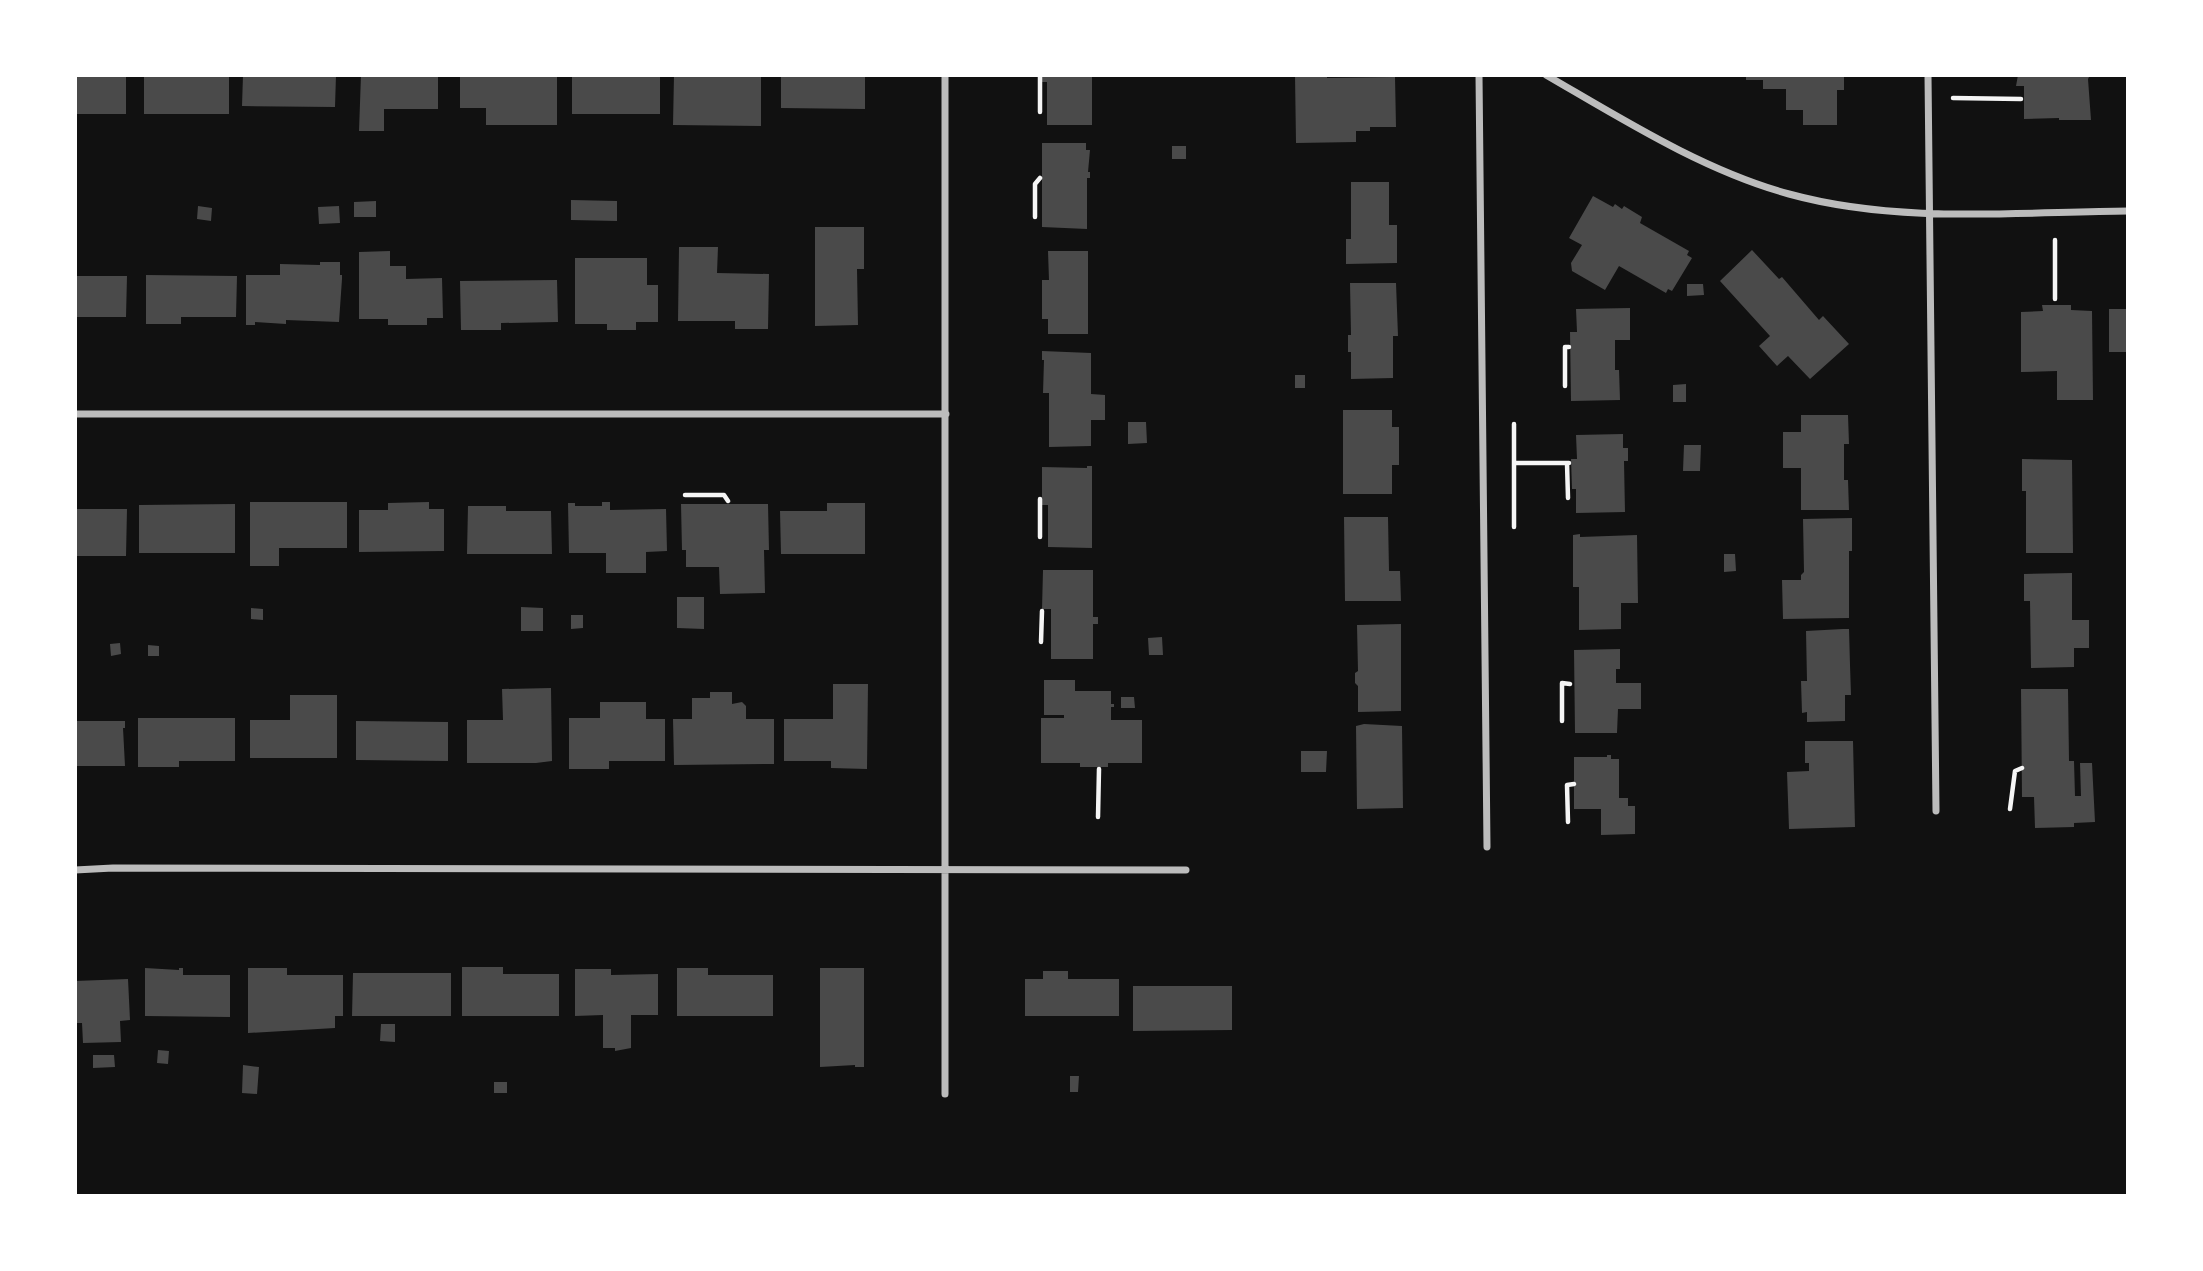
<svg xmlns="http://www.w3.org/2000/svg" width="2203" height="1271" viewBox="0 0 2203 1271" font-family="Figtree,sans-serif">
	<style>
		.building { fill: #4a4a4a }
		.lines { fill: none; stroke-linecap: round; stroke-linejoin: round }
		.path { stroke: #f5f5f5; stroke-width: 4.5 }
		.minor { stroke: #bcbcbc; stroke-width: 7 }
	</style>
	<rect width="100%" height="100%" fill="#111"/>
	<path class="building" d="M 75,75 L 126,75 L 126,114 L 75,114 Z
		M 144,75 L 229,75 L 229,114 L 144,114 Z
		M 243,75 L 336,75 L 335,107 L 242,106 Z
		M 361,75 L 438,75 L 438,109 L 384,109 L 384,131 L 359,131 Z
		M 460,75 L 557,75 L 557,125 L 486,125 L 486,108 L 460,108 Z
		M 572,75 L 660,75 L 660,114 L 572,114 Z
		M 674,75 L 761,75 L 761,126 L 673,125 Z
		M 781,75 L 865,75 L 865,109 L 781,108 Z
		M 1042,75 L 1092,75 L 1092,125 L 1047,125 L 1047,82 L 1042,82 Z
		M 1295,75 L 1327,75 L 1327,78 L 1395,77 L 1396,127 L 1370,127 L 1370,131 L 1356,131 L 1356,142 L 1296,143 Z
		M 1746,75 L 1844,75 L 1844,90 L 1837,90 L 1837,125 L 1803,125 L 1803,110 L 1786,110 L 1786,89 L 1763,89 L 1763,80 L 1746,80 Z
		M 2018,75 L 2090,75 L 2088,79 L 2091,120 L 2059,120 L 2059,118 L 2024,119 L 2024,86 L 2016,86 Z
		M 1042,143 L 1086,143 L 1086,150 L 1090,150 L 1088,172 L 1090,172 L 1090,178 L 1087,178 L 1087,229 L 1042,227 Z
		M 1172,146 L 1186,146 L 1186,159 L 1172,159 Z
		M 1351,182 L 1389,182 L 1389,225 L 1397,225 L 1397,263 L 1346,264 L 1346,239 L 1351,239 Z
		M 1593,196 L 1613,207 L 1615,204 L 1622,209 L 1624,206 L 1642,217 L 1640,223 L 1689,251 L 1687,255 L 1692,258 L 1672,291 L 1668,289 L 1666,293 L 1619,266 L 1605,290 L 1572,271 L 1571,263 L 1582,245 L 1569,238 Z
		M 571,200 L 617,201 L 617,221 L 571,220 Z
		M 376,201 L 376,217 L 354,217 L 354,202 Z
		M 198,206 L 212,208 L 211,221 L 197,219 Z
		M 339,206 L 340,223 L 319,224 L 318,207 Z
		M 815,227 L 864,227 L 864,269 L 857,269 L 858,325 L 815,326 Z
		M 679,247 L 718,247 L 717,273 L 769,274 L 768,329 L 735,329 L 735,321 L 678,321 Z
		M 1752,250 L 1779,279 L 1782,277 L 1819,320 L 1823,316 L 1849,344 L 1810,379 L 1788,356 L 1777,366 L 1759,346 L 1770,336 L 1720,281 Z
		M 390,251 L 390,266 L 406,266 L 406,279 L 442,278 L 443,318 L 427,318 L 427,325 L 388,325 L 388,319 L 359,319 L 359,252 Z
		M 1048,251 L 1088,251 L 1088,334 L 1048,334 L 1048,319 L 1042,319 L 1042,280 L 1049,280 Z
		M 575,258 L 647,258 L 647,285 L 658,285 L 658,322 L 636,322 L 636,330 L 607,330 L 607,324 L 575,324 Z
		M 320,262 L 340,262 L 340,275 L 342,275 L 342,279 L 339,322 L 286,320 L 286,324 L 255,322 L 255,325 L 246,325 L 246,275 L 280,275 L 280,264 L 320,265 Z
		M 146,275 L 237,276 L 236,317 L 181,317 L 181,324 L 146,324 Z
		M 75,276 L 127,276 L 126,317 L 75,317 Z
		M 557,280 L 558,322 L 501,323 L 501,330 L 461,330 L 460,281 Z
		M 1350,283 L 1396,283 L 1398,336 L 1393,336 L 1393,378 L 1351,379 L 1351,352 L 1348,352 L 1348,335 L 1351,335 Z
		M 1687,284 L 1703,284 L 1704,295 L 1687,296 Z
		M 2042,305 L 2071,305 L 2071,310 L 2092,311 L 2093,400 L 2057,400 L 2057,371 L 2021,372 L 2021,312 L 2043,311 Z
		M 1630,308 L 1630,340 L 1615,340 L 1615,370 L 1619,370 L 1620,400 L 1571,401 L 1570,332 L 1577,332 L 1576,309 Z
		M 2109,309 L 2128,309 L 2128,352 L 2109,352 Z
		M 1042,351 L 1091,353 L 1091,394 L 1105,395 L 1105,420 L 1091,420 L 1091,446 L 1049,447 L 1049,393 L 1043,393 L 1044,360 L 1042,360 Z
		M 1295,375 L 1305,375 L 1305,388 L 1295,388 Z
		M 1686,384 L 1686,402 L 1673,402 L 1673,385 Z
		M 1343,410 L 1392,410 L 1392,427 L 1399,427 L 1399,465 L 1392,465 L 1392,494 L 1343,494 Z
		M 1801,415 L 1848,415 L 1849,444 L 1844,444 L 1844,480 L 1848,480 L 1849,510 L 1801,510 L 1801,468 L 1783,468 L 1783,432 L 1801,432 Z
		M 1128,422 L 1146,422 L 1147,443 L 1128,444 Z
		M 1623,434 L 1623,448 L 1628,448 L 1628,461 L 1624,461 L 1625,512 L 1576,513 L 1576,489 L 1572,489 L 1571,459 L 1577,459 L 1576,435 Z
		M 1684,445 L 1701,445 L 1700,471 L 1683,471 Z
		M 2022,459 L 2072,460 L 2073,553 L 2026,553 L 2026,491 L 2022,491 Z
		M 1087,466 L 1092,466 L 1092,548 L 1048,547 L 1048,505 L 1042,505 L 1042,467 L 1087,468 Z
		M 250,502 L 347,502 L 347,548 L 279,548 L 279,566 L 250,566 Z
		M 429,502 L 429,509 L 444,509 L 444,551 L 359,552 L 359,510 L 388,510 L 388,503 Z
		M 602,502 L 610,502 L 610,510 L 666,509 L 667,551 L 646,552 L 646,573 L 606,573 L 606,553 L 569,553 L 568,503 L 575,503 L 575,506 L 602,506 Z
		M 827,503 L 865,503 L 865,554 L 781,554 L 780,511 L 827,511 Z
		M 235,504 L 235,553 L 139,553 L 139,505 Z
		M 681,504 L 768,504 L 769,550 L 764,550 L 765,593 L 720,594 L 719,567 L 686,567 L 686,550 L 682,550 Z
		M 468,506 L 506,506 L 506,511 L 551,511 L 552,554 L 467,554 Z
		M 75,509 L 127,509 L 126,556 L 75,556 Z
		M 1344,517 L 1388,517 L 1389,571 L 1400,571 L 1401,601 L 1345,601 Z
		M 1852,518 L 1852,551 L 1849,551 L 1849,618 L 1783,619 L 1782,580 L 1801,580 L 1801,575 L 1804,572 L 1803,519 Z
		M 1580,534 L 1580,537 L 1637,535 L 1638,603 L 1621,603 L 1621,629 L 1579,630 L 1579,587 L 1573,587 L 1573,535 Z
		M 1724,554 L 1735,554 L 1736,571 L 1724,572 Z
		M 1043,570 L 1093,570 L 1093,617 L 1098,617 L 1098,624 L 1093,624 L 1093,659 L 1051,659 L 1051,609 L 1042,609 Z
		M 2072,573 L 2072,620 L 2089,620 L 2089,648 L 2074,648 L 2074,667 L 2031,668 L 2030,601 L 2024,601 L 2024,574 Z
		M 677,597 L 704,597 L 704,629 L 677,628 Z
		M 521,607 L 543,608 L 543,631 L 521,631 Z
		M 251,608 L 263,609 L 263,620 L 251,619 Z
		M 571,615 L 583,615 L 583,628 L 571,629 Z
		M 1401,624 L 1401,711 L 1358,712 L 1358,686 L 1355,683 L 1355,673 L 1358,671 L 1357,625 Z
		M 1843,629 L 1849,629 L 1850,665 L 1851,695 L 1845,695 L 1845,721 L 1807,722 L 1807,712 L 1802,713 L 1801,681 L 1807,681 L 1806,631 Z
		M 1162,637 L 1163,655 L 1149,655 L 1148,638 Z
		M 120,643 L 121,654 L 111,656 L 110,644 Z
		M 148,645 L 159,646 L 159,656 L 148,656 Z
		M 1620,649 L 1620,669 L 1616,669 L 1616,683 L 1641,683 L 1641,709 L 1618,709 L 1617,733 L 1575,733 L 1574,650 Z
		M 1044,680 L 1075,680 L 1075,691 L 1111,691 L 1111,704 L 1114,704 L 1114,707 L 1111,707 L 1111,720 L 1142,720 L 1142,763 L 1108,763 L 1108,767 L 1080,767 L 1080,763 L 1041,763 L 1041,718 L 1064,718 L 1064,715 L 1044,715 Z
		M 833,684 L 868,684 L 867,769 L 831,768 L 831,761 L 784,761 L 784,719 L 833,719 Z
		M 551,688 L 552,761 L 536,763 L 467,763 L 467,720 L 503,720 L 502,689 Z
		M 2021,689 L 2068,689 L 2069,761 L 2074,761 L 2075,796 L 2081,796 L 2080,763 L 2092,763 L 2095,822 L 2074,823 L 2074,827 L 2035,828 L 2034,797 L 2022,797 Z
		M 710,692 L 732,692 L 732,704 L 742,702 L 746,706 L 746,719 L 774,719 L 774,764 L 674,765 L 673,719 L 692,719 L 692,698 L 710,698 Z
		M 290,695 L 337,695 L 337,758 L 250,758 L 250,720 L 290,720 Z
		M 1121,697 L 1134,697 L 1135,708 L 1121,708 Z
		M 600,702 L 646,702 L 646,719 L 665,719 L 665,761 L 609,761 L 609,769 L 569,769 L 569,718 L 600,718 Z
		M 138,718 L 235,718 L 235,761 L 179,761 L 179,767 L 138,767 Z
		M 75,721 L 125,721 L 125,728 L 123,728 L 125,766 L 75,766 Z
		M 356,721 L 448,722 L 448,761 L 356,760 Z
		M 1364,724 L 1402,726 L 1403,808 L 1357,809 L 1356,726 Z
		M 1805,741 L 1853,741 L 1855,827 L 1789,829 L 1787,772 L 1809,771 L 1809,763 L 1805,763 Z
		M 1301,751 L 1327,751 L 1326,772 L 1301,772 Z
		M 1607,755 L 1611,755 L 1611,759 L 1619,759 L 1619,798 L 1628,798 L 1628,806 L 1635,806 L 1635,834 L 1601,835 L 1601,809 L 1574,809 L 1574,757 L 1607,757 Z
		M 462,967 L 503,967 L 503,974 L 559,974 L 559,1016 L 462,1016 Z
		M 145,968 L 179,970 L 179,968 L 183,968 L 183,975 L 230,975 L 230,1017 L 145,1016 Z
		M 248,968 L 287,968 L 287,975 L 343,975 L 343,1016 L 335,1016 L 335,1028 L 248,1033 Z
		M 677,968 L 708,968 L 708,975 L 773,975 L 773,1016 L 677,1016 Z
		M 820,968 L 864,968 L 864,1067 L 855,1067 L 855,1065 L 820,1067 Z
		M 575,969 L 611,969 L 611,975 L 658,974 L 658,1015 L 631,1015 L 631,1048 L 615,1051 L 615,1048 L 603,1048 L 603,1015 L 575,1016 Z
		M 1043,971 L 1068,971 L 1068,979 L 1119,979 L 1119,1016 L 1025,1016 L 1025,979 L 1043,979 Z
		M 353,973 L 451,973 L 451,1016 L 352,1016 Z
		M 128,979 L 130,1020 L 120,1021 L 121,1042 L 83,1043 L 82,1023 L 75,1023 L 75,981 Z
		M 1133,986 L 1232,986 L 1232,1030 L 1133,1031 Z
		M 381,1024 L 395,1024 L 395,1042 L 380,1041 Z
		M 158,1050 L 169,1051 L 168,1064 L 157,1063 Z
		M 93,1055 L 114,1055 L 115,1067 L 93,1068 Z
		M 243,1065 L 259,1067 L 257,1094 L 242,1093 Z
		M 1070,1076 L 1079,1076 L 1078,1092 L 1070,1092 Z
		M 494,1082 L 507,1082 L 507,1093 L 494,1093 Z"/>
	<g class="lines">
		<path class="path" d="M 1040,77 L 1040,112
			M 1953,98 L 2021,99
			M 1035,217 L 1035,184 L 1040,178
			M 2055,240 L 2055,299
			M 1565,386 L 1565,347 L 1569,347
			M 1514,463 L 1569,463
			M 1567,463 L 1568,498
			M 685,495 L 724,495 L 728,501
			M 1040,499 L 1040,537
			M 1514,527 L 1514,424
			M 1041,642 L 1042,611
			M 1562,721 L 1562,683 L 1570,684
			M 2010,809 L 2015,771 L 2022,768
			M 1098,817 L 1099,769
			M 1568,822 L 1567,785 L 1574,784"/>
		<path class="minor" d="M 1479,75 L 1487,847
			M 1546,75 C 1622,119 1704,171 1789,194 C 1898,224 2016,212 2128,211
			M 1928,75 L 1936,811
			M 75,414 L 946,414
			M 75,870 L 113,868 L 1186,870
			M 945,1094 L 945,75"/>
	</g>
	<rect width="2203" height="1271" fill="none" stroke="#ffffff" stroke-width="154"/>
</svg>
